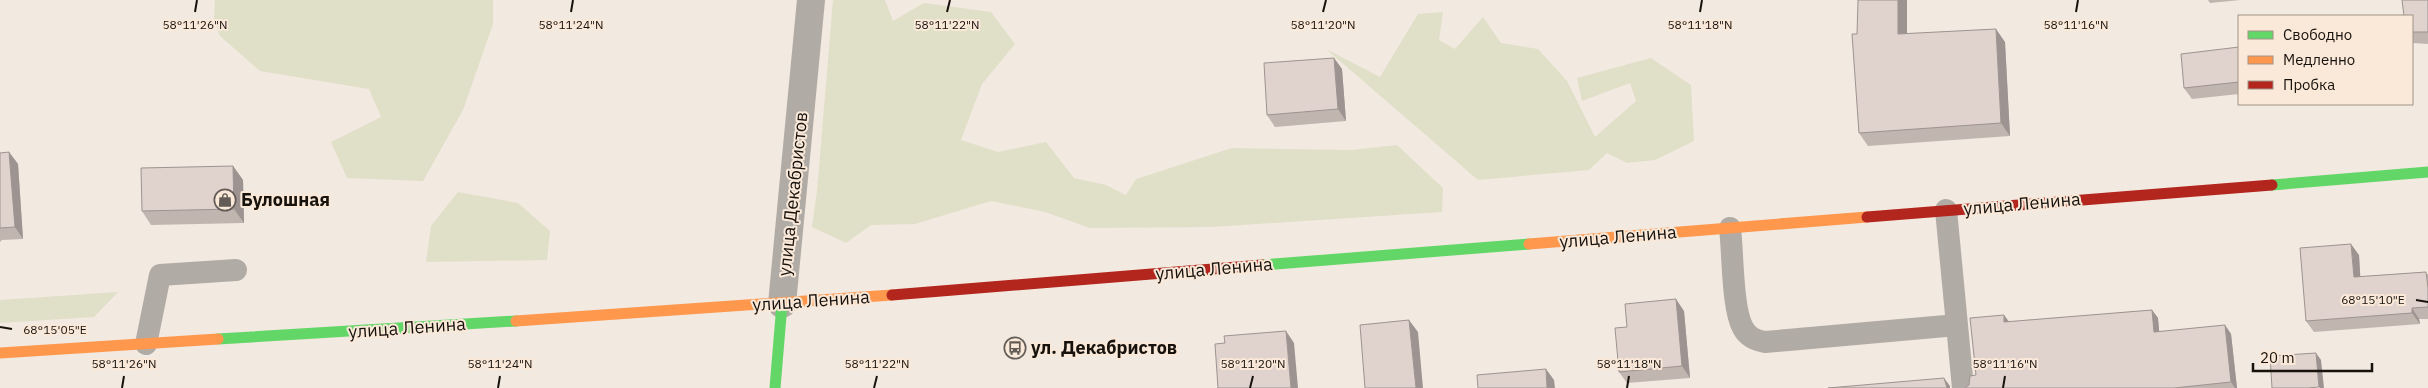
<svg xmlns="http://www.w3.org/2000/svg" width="2428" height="388" viewBox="0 0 2428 388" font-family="'IBM Plex Sans',sans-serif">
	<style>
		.green { fill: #e0dfc7 }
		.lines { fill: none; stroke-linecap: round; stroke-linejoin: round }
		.lane { stroke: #b1aba5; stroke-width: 22 }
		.street { stroke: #b1aba5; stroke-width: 28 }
		.fast { stroke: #63d668; stroke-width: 11 }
		.slow { stroke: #ff974d; stroke-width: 11 }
		.jam { stroke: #b3261e; stroke-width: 11 }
		.wall { fill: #c1b5b0 }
		.shaded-wall { fill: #9d9390 }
		.building { fill: #e0d2cd; stroke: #9d9390 }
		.ticks { fill: none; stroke: #18120d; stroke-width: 2 }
		.labels { text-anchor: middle; stroke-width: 4; stroke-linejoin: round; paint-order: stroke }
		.street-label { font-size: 18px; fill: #18120d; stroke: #fae9d9 }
		.poi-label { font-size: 18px; font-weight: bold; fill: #18120d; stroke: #fae9d9; text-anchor: start }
		.ticks-label { font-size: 12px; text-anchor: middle; fill: #18120d; stroke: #fae9d9; stroke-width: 4; stroke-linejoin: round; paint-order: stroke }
	</style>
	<rect width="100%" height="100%" fill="#f2e9e1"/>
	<path class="green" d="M 215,0 L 493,0 L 493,24 L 463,110 L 423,181 L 347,178 L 331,142 L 381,117 L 369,89 L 260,71 L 220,36 L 214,20 Z
		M 833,0 L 885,0 L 893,21 L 924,3 L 991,12 L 1015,44 L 982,84 L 961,140 L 998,152 L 1046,142 L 1074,178 L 1106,185 L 1126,195 L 1136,179 L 1232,148 L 1351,150 L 1397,145 L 1443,188 L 1442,212 L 1211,227 L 1090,228 L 1045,212 L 991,201 L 915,224 L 871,225 L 846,243 L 812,227 L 817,191 Z
		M 1443,12 L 1439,40 L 1455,49 L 1483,17 L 1501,43 L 1538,49 L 1567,81 L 1595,137 L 1636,101 L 1630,83 L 1582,101 L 1577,78 L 1651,58 L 1691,85 L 1694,141 L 1655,160 L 1627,163 L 1607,153 L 1589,170 L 1478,180 L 1326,49 L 1380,77 L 1418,14 Z
		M 458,192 L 518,203 L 550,231 L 547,260 L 426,262 L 431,226 Z
		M 118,292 L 94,317 L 0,323 L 0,300 Z"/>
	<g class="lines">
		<path class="lane" d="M 1946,210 L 1963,388
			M 1730,228 C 1733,252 1732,309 1743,328 C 1748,337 1755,340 1765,342 L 1957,325
			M 146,344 L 160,275 L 236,270"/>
		<path class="street" d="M 782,304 L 811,0"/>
		<path class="fast" d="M 2272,185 L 2428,172
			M 1262,265 L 1529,244
			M 218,339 L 516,321
			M 775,388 L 782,304"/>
		<path class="slow" d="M 1529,244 L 1867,217
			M 516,321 L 892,295
			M 0,353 L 218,339"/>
		<path class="jam" d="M 1867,217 L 2272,185
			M 892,295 L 1262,265"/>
	</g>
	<path class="wall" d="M 2208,0 L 2240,0 L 2210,3 Z
		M 2428,0 L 2428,44 L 2413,43 L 2412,41 L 2412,16 Z
		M 1857,34 L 1907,34 L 2005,42 L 2010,136 L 1868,146 L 1859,133 Z
		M 2239,47 L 2239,94 L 2192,99 L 2184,88 Z
		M 1334,58 L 1342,69 L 1346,121 L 1275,127 L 1267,115 Z
		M 9,152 L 18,164 L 23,239 L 2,240 L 0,242 L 0,153 Z
		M 233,166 L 243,180 L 244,223 L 151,225 L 142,211 Z
		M 2359,255 L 2360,277 L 2428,274 L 2428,319 L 2419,319 L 2420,324 L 2314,332 L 2306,321 Z
		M 2152,310 L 2158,318 L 2159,332 L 2225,325 L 2231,334 L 2237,388 L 1965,388 L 1969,385 L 1976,375 L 2009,322 Z
		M 1684,311 L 1690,378 L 1627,383 L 1619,372 L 1627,327 Z"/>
	<path class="shaded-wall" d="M 1898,0 L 1907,0 L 1907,47 L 1898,34 Z
		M 1996,29 L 2005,42 L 2010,136 L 2001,123 Z
		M 1334,58 L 1342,69 L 1346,121 L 1338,109 Z
		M 9,152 L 18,164 L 23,239 L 15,227 Z
		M 233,166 L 243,180 L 244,223 L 234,209 Z
		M 2351,244 L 2359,255 L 2361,288 L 2354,277 Z
		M 1676,299 L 1684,311 L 1690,378 L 1682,366 Z
		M 2412,308 L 2419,319 L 2420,324 L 2412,313 Z
		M 2152,310 L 2158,318 L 2160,341 L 2154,332 Z
		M 2004,315 L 2010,323 L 2004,322 Z
		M 1409,320 L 1418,332 L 1423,388 L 1416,388 Z
		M 2225,325 L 2231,334 L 2237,388 L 2235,388 L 2231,382 Z
		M 1286,331 L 1294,343 L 1298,388 L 1291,388 Z
		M 2316,353 L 2321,360 L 2324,388 L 2320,388 L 2319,387 Z
		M 1546,369 L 1554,380 L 1555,388 L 1547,388 Z
		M 1944,378 L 1950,386 L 1950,388 L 1947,388 Z"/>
	<path class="building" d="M 1858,0 L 1898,0 L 1898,34 L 1996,29 L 2001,123 L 1859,133 L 1852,34 L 1857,34 Z
		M 2402,0 L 2428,0 L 2428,32 L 2412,32 L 2412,16 L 2404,16 Z
		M 2239,47 L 2239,82 L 2184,88 L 2181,54 Z
		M 1334,58 L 1338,109 L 1267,115 L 1264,63 Z
		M 9,152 L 15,227 L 0,228 L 0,153 Z
		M 233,166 L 234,209 L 142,211 L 141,168 Z
		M 2351,244 L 2354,277 L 2426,272 L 2428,288 L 2428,307 L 2412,308 L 2412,313 L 2306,321 L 2300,248 Z
		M 1676,299 L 1682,366 L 1619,372 L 1615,328 L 1627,327 L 1625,304 Z
		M 2152,310 L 2154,332 L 2225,325 L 2231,382 L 2174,388 L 1965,388 L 1969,385 L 1970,376 L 1976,375 L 1970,318 L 2004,315 L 2004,322 Z
		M 1409,320 L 1416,388 L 1365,388 L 1360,325 Z
		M 1286,331 L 1291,388 L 1218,388 L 1215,344 L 1225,343 L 1224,336 Z
		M 2316,353 L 2319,387 L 2308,388 L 2272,388 L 2270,356 Z
		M 1546,369 L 1547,388 L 1478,388 L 1477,375 Z
		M 1944,378 L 1947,388 L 1828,388 Z"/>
	<path class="ticks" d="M 195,12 L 197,0M 571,12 L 573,0M 947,12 L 950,0M 1323,12 L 1326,0M 1700,12 L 1702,0M 2076,12 L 2078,0M 2416,300 L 2428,302M 0,327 L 12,329M 122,388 L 124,376M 498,388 L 500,376M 874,388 L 877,376M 1250,388 L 1253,376M 1627,388 L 1629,376M 2003,388 L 2005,376"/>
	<defs>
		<g id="shop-ring" transform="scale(1.125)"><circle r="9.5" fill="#fae9d9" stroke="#645d57" stroke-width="1.5"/><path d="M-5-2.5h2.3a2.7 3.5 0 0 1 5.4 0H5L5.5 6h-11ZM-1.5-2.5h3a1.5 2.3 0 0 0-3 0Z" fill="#645d57"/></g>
		<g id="bus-ring" transform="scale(1.125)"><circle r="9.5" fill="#fae9d9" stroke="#645d57" stroke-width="1.5"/><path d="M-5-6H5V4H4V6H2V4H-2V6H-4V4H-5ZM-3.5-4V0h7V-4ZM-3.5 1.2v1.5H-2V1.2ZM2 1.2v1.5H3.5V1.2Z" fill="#645d57"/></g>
	</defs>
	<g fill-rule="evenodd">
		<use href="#shop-ring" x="225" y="200"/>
		<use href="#bus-ring" x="1015" y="348"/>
	</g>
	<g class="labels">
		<g class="street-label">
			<text transform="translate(793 194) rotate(-84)" y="6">улица Декабристов</text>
			<text transform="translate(2022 204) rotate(-5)" y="6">улица Ленина</text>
			<text transform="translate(1618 237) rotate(-5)" y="6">улица Ленина</text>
			<text transform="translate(1214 269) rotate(-5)" y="6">улица Ленина</text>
			<text transform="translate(811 301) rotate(-4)" y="6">улица Ленина</text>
			<text transform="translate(407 328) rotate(-4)" y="6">улица Ленина</text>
		</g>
		<g class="poi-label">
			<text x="241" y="206">Булошная</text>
			<text x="1031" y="354">ул. Декабристов</text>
		</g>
	</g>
	<g class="ticks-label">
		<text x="195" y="29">58°11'26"N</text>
		<text x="571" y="29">58°11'24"N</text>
		<text x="947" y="29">58°11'22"N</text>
		<text x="1323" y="29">58°11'20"N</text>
		<text x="1700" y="29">58°11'18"N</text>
		<text x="2076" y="29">58°11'16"N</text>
		<text x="2373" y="304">68°15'10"E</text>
		<text x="55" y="334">68°15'05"E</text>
		<text x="124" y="368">58°11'26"N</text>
		<text x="500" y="368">58°11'24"N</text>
		<text x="877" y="368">58°11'22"N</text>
		<text x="1253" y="368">58°11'20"N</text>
		<text x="1629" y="368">58°11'18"N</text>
		<text x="2005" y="368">58°11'16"N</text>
	</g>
	<rect x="2238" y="15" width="175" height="90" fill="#fae9d9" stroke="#a09387"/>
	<rect x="2248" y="31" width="25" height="8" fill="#63d668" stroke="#a09387"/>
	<text x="2283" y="40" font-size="15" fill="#18120d">Свободно</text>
	<rect x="2248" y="56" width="25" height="8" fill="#ff974d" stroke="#a09387"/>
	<text x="2283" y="65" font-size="15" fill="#18120d">Медленно</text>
	<rect x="2248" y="81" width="25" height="8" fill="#b3261e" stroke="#a09387"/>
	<text x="2283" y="90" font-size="15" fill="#18120d">Пробка</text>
	<path d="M2253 363v8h119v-8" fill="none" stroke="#18120d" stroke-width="2.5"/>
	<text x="2260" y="363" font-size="15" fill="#18120d" stroke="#fae9d9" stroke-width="4" paint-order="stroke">20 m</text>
</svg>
